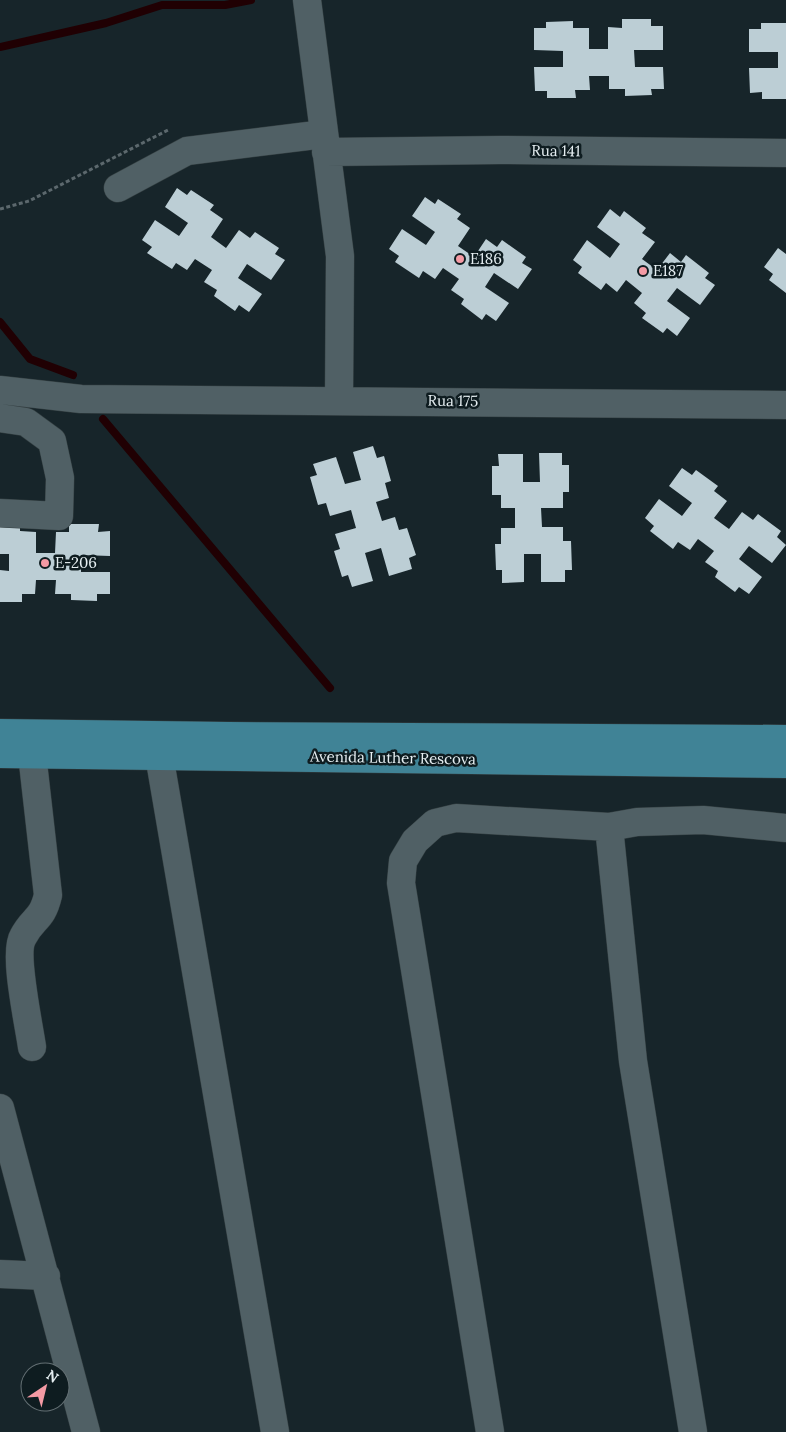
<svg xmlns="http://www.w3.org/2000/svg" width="786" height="1432" viewBox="0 0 786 1432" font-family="Lora,serif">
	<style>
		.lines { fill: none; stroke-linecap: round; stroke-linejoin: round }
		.stream { stroke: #200003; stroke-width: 8 }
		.building { fill: #bcced5 }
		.minor-casing { stroke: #354043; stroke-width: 29 }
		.major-casing { stroke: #354043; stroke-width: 29 }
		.path { stroke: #5c686d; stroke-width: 3; stroke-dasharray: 4 2.5; stroke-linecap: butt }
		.minor { stroke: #506065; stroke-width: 28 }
		.major { stroke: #408396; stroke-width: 28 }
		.poi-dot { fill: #f49aa4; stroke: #0e1c20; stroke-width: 2 }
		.labels { text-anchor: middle; stroke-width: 5; stroke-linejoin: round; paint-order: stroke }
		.street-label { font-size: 15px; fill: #e6eff2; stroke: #0e1c20 }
		.poi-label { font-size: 15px; fill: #e6eff2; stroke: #0e1c20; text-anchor: start }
	</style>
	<rect width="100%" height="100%" fill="#17252a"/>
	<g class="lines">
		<path class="stream" d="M 0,47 L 106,23 L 162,5 L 225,5 L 251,0
			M 0,322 L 30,359 L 73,375
			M 103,419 L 330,688"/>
	</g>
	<path class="building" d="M 622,19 L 651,19 L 651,26 L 663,26 L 663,50 L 634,50 L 635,67 L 663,67 L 664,89 L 651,89 L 652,95 L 625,96 L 625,89 L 609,89 L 609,76 L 589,76 L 590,90 L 575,90 L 576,98 L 547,98 L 547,91 L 535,91 L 534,67 L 563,67 L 563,51 L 534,50 L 534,28 L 546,28 L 546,22 L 573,21 L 573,28 L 589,28 L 589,49 L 608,49 L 608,27 L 622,28 Z
		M 761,23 L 786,23 L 786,99 L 762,99 L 762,92 L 750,93 L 749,68 L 778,68 L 778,52 L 749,52 L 749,29 L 761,29 Z
		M 177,188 L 187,195 L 191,190 L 214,205 L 210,210 L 223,219 L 211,237 L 226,248 L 239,230 L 250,238 L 255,232 L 279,248 L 275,254 L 285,260 L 271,280 L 247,264 L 238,278 L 262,294 L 249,312 L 239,305 L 235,311 L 214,296 L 217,290 L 204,282 L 212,270 L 195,259 L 187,270 L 176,263 L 172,269 L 147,253 L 152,247 L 142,240 L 155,220 L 179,236 L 188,223 L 165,207 Z
		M 425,197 L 435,204 L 438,199 L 461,214 L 457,219 L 470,228 L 458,246 L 474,257 L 486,239 L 497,247 L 502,240 L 526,257 L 522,263 L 532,269 L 518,289 L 494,273 L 485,287 L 509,303 L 496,321 L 486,314 L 482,320 L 461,304 L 464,299 L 451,290 L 459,279 L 443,268 L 435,279 L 423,271 L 419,278 L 395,262 L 399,256 L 389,249 L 402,229 L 426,245 L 435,232 L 412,216 Z
		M 610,209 L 620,217 L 624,211 L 646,228 L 642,233 L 655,242 L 642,259 L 657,270 L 670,253 L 681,262 L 686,255 L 709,273 L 705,278 L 715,285 L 700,305 L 677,288 L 667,301 L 690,318 L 677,336 L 667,328 L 663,333 L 642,318 L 646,313 L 634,303 L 642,293 L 626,280 L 617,292 L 606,283 L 601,290 L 578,273 L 582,267 L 573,260 L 587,240 L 610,258 L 620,244 L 597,227 Z
		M 778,248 L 786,254 L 786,293 L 769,280 L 773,274 L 764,267 Z
		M 373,446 L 377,458 L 384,456 L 391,481 L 385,483 L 389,498 L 376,502 L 382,521 L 395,517 L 399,530 L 407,528 L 416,555 L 409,558 L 412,569 L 389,576 L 381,548 L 365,553 L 373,581 L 352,587 L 348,575 L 342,577 L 334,551 L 340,549 L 335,534 L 356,528 L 351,510 L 330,516 L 326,503 L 318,505 L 310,477 L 317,475 L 313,464 L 336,457 L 345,484 L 361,480 L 353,452 Z
		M 539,453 L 562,453 L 562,465 L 569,465 L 569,492 L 563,492 L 563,508 L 541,508 L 542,527 L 563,527 L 563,541 L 571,541 L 572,570 L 565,570 L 565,582 L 541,582 L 541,554 L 524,554 L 524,582 L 502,583 L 502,570 L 496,570 L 495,544 L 501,544 L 501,528 L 515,528 L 515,508 L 501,508 L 501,495 L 492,495 L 492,466 L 499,466 L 498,454 L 523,454 L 523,482 L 540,482 Z
		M 682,468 L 692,475 L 696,470 L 718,486 L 714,491 L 727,501 L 714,518 L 729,529 L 742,512 L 753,520 L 758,514 L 781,531 L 777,537 L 786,545 L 772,563 L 749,546 L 739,559 L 762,577 L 749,594 L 739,587 L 735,592 L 715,577 L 718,571 L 705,562 L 714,551 L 698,539 L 690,550 L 678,542 L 673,549 L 650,531 L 654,526 L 645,518 L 659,499 L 682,516 L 692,503 L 669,486 Z
		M 69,524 L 99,524 L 98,532 L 110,531 L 110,556 L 81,555 L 81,572 L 110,572 L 110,594 L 97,594 L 97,601 L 71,600 L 71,594 L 55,594 L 56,580 L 36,580 L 35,594 L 22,594 L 22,602 L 0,602 L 0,570 L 9,571 L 9,554 L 0,554 L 0,525 L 20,525 L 20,531 L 36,532 L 36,553 L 55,553 L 56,532 L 69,532 Z"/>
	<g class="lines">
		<g class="minor-casing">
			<path id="minor" d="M 307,0 L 340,256 L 339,400
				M 326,152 L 500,150 L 786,153
				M 118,188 L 187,151 L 324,134
				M 0,390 L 81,399 L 786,405
				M 0,418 L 26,422 L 52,441 L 60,478 L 59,516 L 0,513
				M 159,755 L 275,1432
				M 609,827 L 633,1061 L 693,1432
				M 32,1047 C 29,1025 13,953 23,937 C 33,917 42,921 48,895 L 32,754
				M 0,1108 L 86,1432
				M 0,1274 L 46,1276
				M 490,1432 L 401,883 L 403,861 L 415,841 L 435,823 L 456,818 L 609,827 L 637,822 L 703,820 L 786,828"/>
		</g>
		<g class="major-casing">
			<path id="major" d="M 0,733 L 228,736 L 786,739
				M 0,754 L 786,764"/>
		</g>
		<path class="path" d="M 0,209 L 29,201 L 170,129"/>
		<use href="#minor" class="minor"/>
		<use href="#major" class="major"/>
	</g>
	<g class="poi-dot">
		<circle cx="460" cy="259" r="5"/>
		<circle cx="643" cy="271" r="5"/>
		<circle cx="45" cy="563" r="5"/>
	</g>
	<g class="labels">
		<g class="street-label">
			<text transform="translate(556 151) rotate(1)" y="5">Rua 141</text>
			<text transform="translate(453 401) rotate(1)" y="5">Rua 175</text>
			<text transform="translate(393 758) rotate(1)" y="5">Avenida Luther Rescova</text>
		</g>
		<g class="poi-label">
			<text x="470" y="264">E186</text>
			<text x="653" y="276">E187</text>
			<text x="55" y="568">E-206</text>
		</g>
	</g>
	<g transform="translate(45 1387) rotate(35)"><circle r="24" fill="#0e1c20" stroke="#647074"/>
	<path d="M0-4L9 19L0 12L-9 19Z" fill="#f49aa4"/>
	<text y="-8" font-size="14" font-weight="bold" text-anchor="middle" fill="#e6eff2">N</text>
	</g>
</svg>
